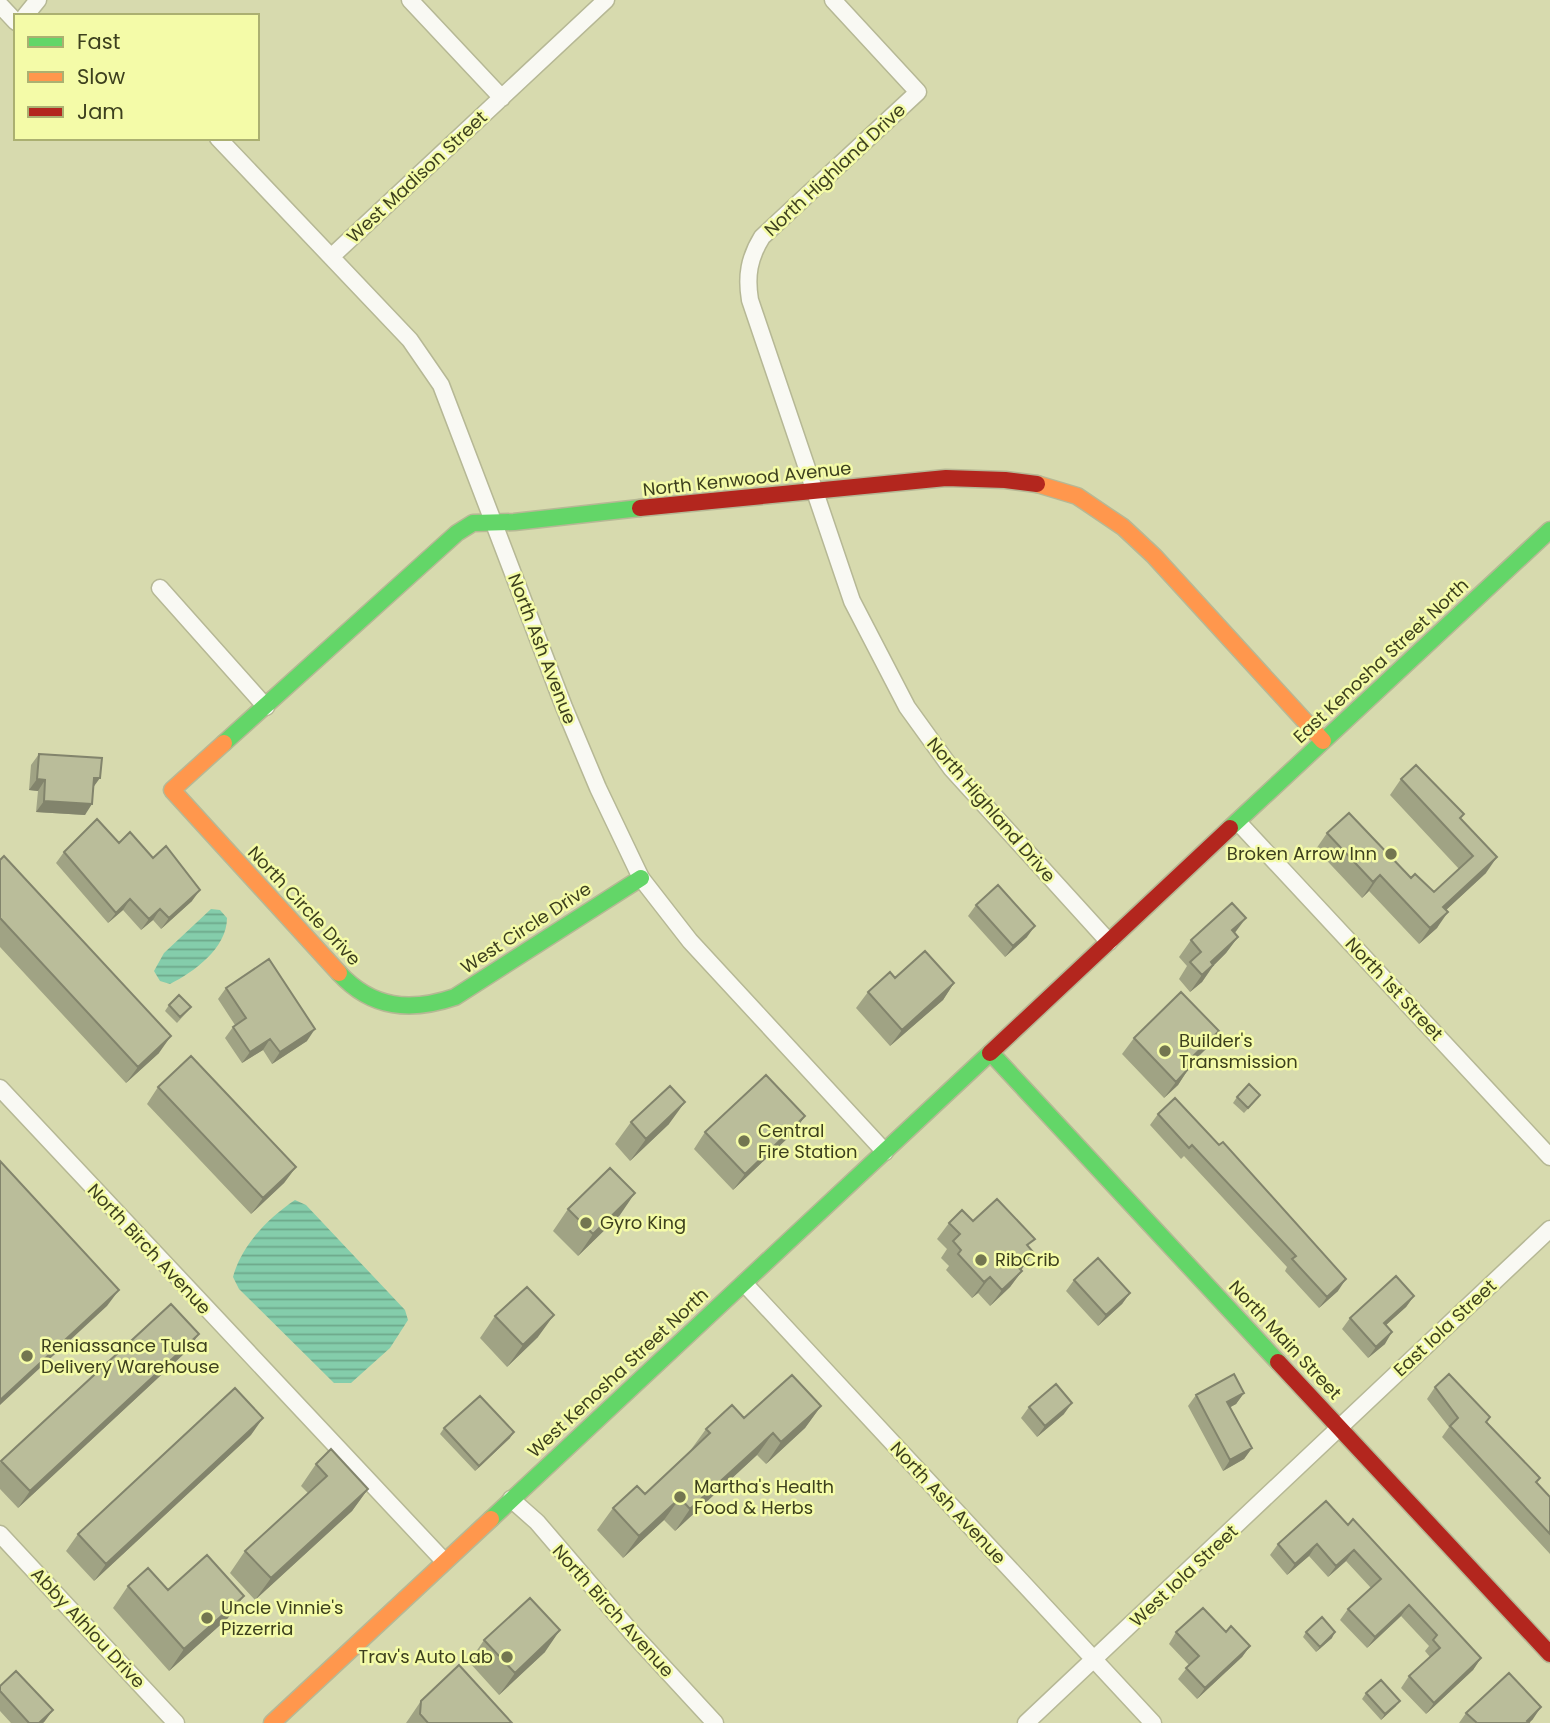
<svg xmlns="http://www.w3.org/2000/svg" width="1550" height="1723" viewBox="0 0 1550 1723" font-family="Poppins,sans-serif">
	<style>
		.water { fill: url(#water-rules) }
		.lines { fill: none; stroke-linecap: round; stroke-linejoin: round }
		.street-casing { stroke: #b6b895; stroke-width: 19 }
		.fast-casing { stroke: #b6b895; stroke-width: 19 }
		.slow-casing { stroke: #b6b895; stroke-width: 19 }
		.jam-casing { stroke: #b6b895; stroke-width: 19 }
		.street { stroke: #f9f9f3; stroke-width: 16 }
		.fast { stroke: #63d668; stroke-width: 16 }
		.slow { stroke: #ff974d; stroke-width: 16 }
		.jam { stroke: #b3261e; stroke-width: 16 }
		.wall { fill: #a0a384 }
		.shaded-wall { fill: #82846c }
		.building { fill: #babd9a; stroke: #82846c; stroke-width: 2 }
		.poi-dot { fill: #737650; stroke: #f4fba8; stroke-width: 2.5 }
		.labels { text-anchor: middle; stroke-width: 5; stroke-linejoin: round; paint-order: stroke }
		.street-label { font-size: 18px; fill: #3d401e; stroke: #f4fba8 }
		.poi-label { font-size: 18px; fill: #3d401e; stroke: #f4fba8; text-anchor: start }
	</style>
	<defs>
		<pattern id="water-rules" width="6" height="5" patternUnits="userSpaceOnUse" patternTransform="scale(1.75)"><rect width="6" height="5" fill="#84cdab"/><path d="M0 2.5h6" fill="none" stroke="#6da88b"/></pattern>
	</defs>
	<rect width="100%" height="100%" fill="#d7daae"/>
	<path class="water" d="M 211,909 L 220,910 L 227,918 C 227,948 194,972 170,984 L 160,981 L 154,971 L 164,953 Z
		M 295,1200 L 306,1205 L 405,1310 L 408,1320 L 390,1348 L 351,1383 L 334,1383 L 239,1289 L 233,1277 C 241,1246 268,1218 295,1200 Z"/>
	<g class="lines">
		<g class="street-casing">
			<path id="street" d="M 410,0 L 502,98
				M 833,0 L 918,92 L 762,237 C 749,258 746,276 750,300 L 852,601 L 907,707 L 951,768 L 1109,942
				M 0,5 L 16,22
				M 25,16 L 38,0
				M 218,138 L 410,340 L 441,385 L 564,707 L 598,788 L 641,878 L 690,941 L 885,1152
				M 331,257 L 606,0
				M 160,588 L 266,707
				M 1238,822 L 1550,1157
				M 0,1088 L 444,1561
				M 744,1283 L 1153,1723
				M 511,1499 L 537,1522 L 633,1634 L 715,1723
				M 0,1534 L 176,1723
				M 1026,1723 L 1550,1229"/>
		</g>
		<g class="fast-casing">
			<path id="fast" d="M 224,743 L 457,533 L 473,523 L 514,522 L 640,508
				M 1230,828 L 1550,530
				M 339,973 C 372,1009 411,1012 455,997 L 641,878
				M 991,1053 L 1278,1362
				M 491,1519 L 990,1053"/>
		</g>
		<g class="slow-casing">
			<path id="slow" d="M 1037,484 L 1077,496 L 1123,527 L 1154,556 L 1323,741
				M 224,743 L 172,790 L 339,973
				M 272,1723 L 491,1519"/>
		</g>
		<g class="jam-casing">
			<path id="jam" d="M 640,508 L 946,478 L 1005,480 L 1037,484
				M 990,1053 L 1230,828
				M 1278,1362 L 1550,1654"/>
		</g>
		<use href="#street" class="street"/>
		<use href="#fast" class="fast"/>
		<use href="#slow" class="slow"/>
		<use href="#jam" class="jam"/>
	</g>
	<path class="wall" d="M 39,754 L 94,787 L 85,815 L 36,812 L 38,791 L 29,790 L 31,765 Z
		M 1401,779 L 1461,819 L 1486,873 L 1446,910 L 1437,928 L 1419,944 L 1369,891 L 1362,898 L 1316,849 L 1327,833 L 1411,878 L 1434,892 L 1459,869 L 1390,795 Z
		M 119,843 L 192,901 L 161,929 L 153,920 L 141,930 L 123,910 L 108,923 L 56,863 L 64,852 Z
		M 0,860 L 159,1053 L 126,1083 L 0,947 Z
		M 976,905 L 1027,937 L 1005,957 L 968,916 Z
		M 1235,933 L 1238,937 L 1226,953 L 1213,966 L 1202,982 L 1190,992 L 1179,979 L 1187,966 L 1179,957 L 1191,940 Z
		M 954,983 L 943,1000 L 890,1046 L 856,1008 L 868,992 Z
		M 226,988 L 307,1041 L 272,1064 L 263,1050 L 242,1063 L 225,1038 L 233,1027 L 235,1025 L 218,999 Z
		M 169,1005 L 191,1007 L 187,1012 L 177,1023 L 165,1011 Z
		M 1219,1031 L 1207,1048 L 1188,1067 L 1189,1068 L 1178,1085 L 1164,1098 L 1122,1054 L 1134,1038 Z
		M 158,1087 L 296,1167 L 284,1183 L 251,1214 L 147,1104 Z
		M 1237,1097 L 1256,1100 L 1244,1113 L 1233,1103 Z
		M 1175,1098 L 1338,1291 L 1319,1308 L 1285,1271 L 1287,1267 L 1184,1156 L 1181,1159 L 1150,1125 L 1158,1114 Z
		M 805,1116 L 793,1133 L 733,1190 L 694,1149 L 705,1132 Z
		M 631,1122 L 669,1124 L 630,1161 L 615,1144 Z
		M 568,1209 L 620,1215 L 578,1256 L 553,1231 Z
		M 973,1221 L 1029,1247 L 1021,1269 L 1022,1271 L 1010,1287 L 990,1306 L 978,1293 L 972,1298 L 946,1270 L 949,1266 L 941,1258 L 947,1249 L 937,1239 L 949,1223 Z
		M 1074,1280 L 1130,1293 L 1122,1304 L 1098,1326 L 1066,1291 Z
		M 1414,1296 L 1406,1307 L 1386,1325 L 1385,1344 L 1368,1358 L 1342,1329 L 1350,1318 Z
		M 495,1316 L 538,1337 L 507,1367 L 480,1338 Z
		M 187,1351 L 18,1508 L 0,1489 L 0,1463 L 1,1461 Z
		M 1435,1387 L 1490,1417 L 1487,1422 L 1540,1478 L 1537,1483 L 1550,1497 L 1550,1554 L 1442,1437 L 1449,1427 L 1427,1399 Z
		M 1244,1393 L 1236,1404 L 1230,1407 L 1252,1448 L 1244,1459 L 1223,1471 L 1188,1406 L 1196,1395 Z
		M 821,1406 L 805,1428 L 766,1464 L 757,1455 L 675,1531 L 664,1520 L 623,1558 L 597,1530 L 613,1508 L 645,1494 L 690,1451 L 706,1429 L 744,1418 Z
		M 1029,1407 L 1064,1414 L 1037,1437 L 1021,1418 Z
		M 444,1428 L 510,1438 L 475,1471 L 440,1434 Z
		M 251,1435 L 94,1581 L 66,1551 L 78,1534 Z
		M 316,1464 L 368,1489 L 352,1511 L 255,1600 L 230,1573 L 245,1551 L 308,1493 L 301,1486 Z
		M 1348,1525 L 1481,1658 L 1473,1670 L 1426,1714 L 1401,1688 L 1409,1676 L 1430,1657 L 1425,1651 L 1429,1646 L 1401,1616 L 1367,1648 L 1340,1620 L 1348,1609 L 1371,1588 L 1346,1561 L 1328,1577 L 1309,1556 L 1287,1575 L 1270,1555 L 1278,1544 Z
		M 128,1586 L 168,1590 L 228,1618 L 169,1671 L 113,1608 Z
		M 1176,1632 L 1226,1632 L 1250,1646 L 1242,1657 L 1197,1699 L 1178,1679 L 1189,1665 L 1169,1644 Z
		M 1306,1632 L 1332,1638 L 1316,1652 L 1303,1637 Z
		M 484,1640 L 545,1652 L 499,1695 L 469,1662 Z
		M 0,1686 L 45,1721 L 43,1723 L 11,1723 L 0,1711 Z
		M 1366,1693 L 1396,1706 L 1381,1720 L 1362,1699 Z
		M 421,1701 L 512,1723 L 406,1723 Z
		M 1466,1713 L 1533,1719 L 1529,1723 L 1459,1723 Z"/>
	<path class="shaded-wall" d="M 94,778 L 100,778 L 92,789 Z
		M 37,779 L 45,780 L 38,791 L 29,790 Z
		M 44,801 L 92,804 L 85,815 L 36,812 Z
		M 1497,857 L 1486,873 L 1432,923 L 1443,907 Z
		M 1380,875 L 1369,891 L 1362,898 L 1373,882 Z
		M 200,890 L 192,901 L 161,929 L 169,918 Z
		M 130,899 L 123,910 L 108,923 L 116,913 Z
		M 160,909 L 153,920 L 141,930 L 149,919 Z
		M 1448,912 L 1437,928 L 1419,944 L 1430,928 Z
		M 1246,918 L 1234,934 L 1232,930 Z
		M 1035,926 L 1027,937 L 1005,957 L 1013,946 Z
		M 1238,937 L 1226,953 L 1213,966 L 1202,982 L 1190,992 L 1211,962 Z
		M 954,983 L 943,1000 L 890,1046 L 902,1030 Z
		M 315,1029 L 307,1041 L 272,1064 L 280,1052 Z
		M 1219,1031 L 1207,1048 L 1173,1080 L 1185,1064 Z
		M 171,1036 L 159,1053 L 126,1083 L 138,1067 Z
		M 270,1039 L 263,1050 L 242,1063 L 250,1052 Z
		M 1189,1068 L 1178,1085 L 1164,1098 L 1176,1082 Z
		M 685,1102 L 669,1124 L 630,1161 L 646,1139 Z
		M 805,1116 L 793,1133 L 733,1190 L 745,1174 Z
		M 296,1167 L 284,1183 L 251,1214 L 263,1198 Z
		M 635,1193 L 620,1215 L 578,1256 L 593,1234 Z
		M 1033,1252 L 1022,1269 L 1007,1283 L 1018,1267 Z
		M 1022,1271 L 1010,1287 L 990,1306 L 1002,1290 Z
		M 990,1277 L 978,1293 L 972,1298 L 984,1282 Z
		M 1346,1279 L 1338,1291 L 1319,1308 L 1327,1297 Z
		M 119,1290 L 107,1306 L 0,1405 L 0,1400 Z
		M 1130,1293 L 1122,1304 L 1098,1326 L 1106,1315 Z
		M 1414,1296 L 1406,1307 L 1376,1334 L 1384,1323 Z
		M 554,1315 L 538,1337 L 507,1367 L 523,1345 Z
		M 1392,1332 L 1385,1344 L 1368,1358 L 1376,1347 Z
		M 199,1334 L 187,1351 L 18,1508 L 30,1491 Z
		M 1244,1393 L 1236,1404 L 1220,1413 L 1227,1402 Z
		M 1072,1403 L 1064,1414 L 1037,1437 L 1045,1426 Z
		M 821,1406 L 805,1428 L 766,1464 L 781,1442 Z
		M 263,1418 L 251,1435 L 94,1581 L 106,1564 Z
		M 514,1432 L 510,1438 L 475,1471 L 479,1466 Z
		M 773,1433 L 757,1455 L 675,1531 L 690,1509 Z
		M 1252,1448 L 1244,1459 L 1223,1471 L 1230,1460 Z
		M 368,1489 L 352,1511 L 255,1600 L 271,1578 Z
		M 680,1498 L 664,1520 L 623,1558 L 639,1536 Z
		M 1317,1544 L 1309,1556 L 1287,1575 L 1295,1564 Z
		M 1354,1550 L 1346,1561 L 1328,1577 L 1336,1566 Z
		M 244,1596 L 228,1618 L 169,1671 L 184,1649 Z
		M 1409,1605 L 1401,1616 L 1367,1648 L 1375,1637 Z
		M 560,1630 L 545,1652 L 499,1695 L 515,1673 Z
		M 1335,1632 L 1332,1638 L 1316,1652 L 1320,1647 Z
		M 1250,1646 L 1242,1657 L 1197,1699 L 1205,1688 Z
		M 1481,1658 L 1473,1670 L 1426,1714 L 1434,1703 Z
		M 1400,1701 L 1396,1706 L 1381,1720 L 1385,1714 Z
		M 1541,1707 L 1533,1719 L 1529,1723 L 1525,1723 Z
		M 53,1710 L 45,1721 L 43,1723 L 39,1723 Z"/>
	<path class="building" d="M 39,754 L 102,758 L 100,778 L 94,778 L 92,804 L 44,801 L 45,780 L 37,779 Z
		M 1416,765 L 1464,814 L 1460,818 L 1497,857 L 1443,907 L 1448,912 L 1430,928 L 1380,875 L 1373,882 L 1327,833 L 1349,813 L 1411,878 L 1415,874 L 1434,892 L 1473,856 L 1401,779 Z
		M 97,819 L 119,843 L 130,832 L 153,858 L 166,846 L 200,890 L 169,918 L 160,909 L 149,919 L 130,899 L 116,913 L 64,852 Z
		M 4,856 L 171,1036 L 138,1067 L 0,918 L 0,860 Z
		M 998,885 L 1035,926 L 1013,946 L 976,905 Z
		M 1232,903 L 1246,918 L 1232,930 L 1238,937 L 1211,962 L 1213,965 L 1202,975 L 1190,962 L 1201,952 L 1191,940 Z
		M 925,951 L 954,983 L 902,1030 L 868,992 L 890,972 L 895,978 Z
		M 269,959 L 315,1029 L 280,1052 L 270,1039 L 250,1052 L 233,1027 L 246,1018 L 226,988 Z
		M 1181,992 L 1219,1031 L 1185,1064 L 1189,1068 L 1176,1082 L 1134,1038 Z
		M 179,995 L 191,1007 L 180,1017 L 169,1005 Z
		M 191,1056 L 296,1167 L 263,1198 L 158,1087 Z
		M 766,1075 L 805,1116 L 745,1174 L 705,1132 Z
		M 1249,1084 L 1260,1095 L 1248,1108 L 1237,1097 Z
		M 670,1086 L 685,1102 L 646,1139 L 631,1122 Z
		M 1175,1098 L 1219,1145 L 1223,1142 L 1346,1279 L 1327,1297 L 1292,1259 L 1296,1256 L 1192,1145 L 1189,1148 L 1158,1114 Z
		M 0,1161 L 119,1290 L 0,1400 Z
		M 610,1168 L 635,1193 L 593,1234 L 568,1209 Z
		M 997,1199 L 1035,1239 L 1027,1245 L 1033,1252 L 1018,1267 L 1022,1271 L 1002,1290 L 990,1277 L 984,1282 L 958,1254 L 961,1250 L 953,1241 L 960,1234 L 949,1223 L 962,1210 L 973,1221 Z
		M 1098,1258 L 1130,1293 L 1106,1315 L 1074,1280 Z
		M 1396,1276 L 1414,1296 L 1384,1323 L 1392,1332 L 1376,1347 L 1350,1318 Z
		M 527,1287 L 554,1315 L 523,1345 L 495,1316 Z
		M 171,1304 L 199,1334 L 30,1491 L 1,1461 Z
		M 1234,1374 L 1244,1393 L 1227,1402 L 1252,1448 L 1230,1460 L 1196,1395 Z
		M 1449,1374 L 1490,1417 L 1486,1422 L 1540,1478 L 1536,1482 L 1550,1497 L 1550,1534 L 1450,1426 L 1458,1418 L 1435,1387 Z
		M 792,1375 L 821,1406 L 781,1442 L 773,1433 L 690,1509 L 680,1498 L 639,1536 L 613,1508 L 637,1486 L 645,1494 L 710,1433 L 706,1429 L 732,1405 L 744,1418 Z
		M 1056,1384 L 1072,1403 L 1045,1426 L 1029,1407 Z
		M 235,1388 L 263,1418 L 106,1564 L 78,1534 Z
		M 480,1396 L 514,1432 L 479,1466 L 444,1428 Z
		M 331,1449 L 368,1489 L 271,1578 L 245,1551 L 327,1476 L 316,1464 Z
		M 1326,1501 L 1348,1525 L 1353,1519 L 1481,1658 L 1434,1703 L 1409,1676 L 1440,1648 L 1433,1640 L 1437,1635 L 1409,1605 L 1375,1637 L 1348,1609 L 1381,1579 L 1354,1550 L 1336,1566 L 1317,1544 L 1295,1564 L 1278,1544 Z
		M 207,1555 L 244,1596 L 184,1649 L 128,1586 L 148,1568 L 168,1590 Z
		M 530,1598 L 560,1630 L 515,1673 L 484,1640 Z
		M 1203,1608 L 1226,1632 L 1231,1626 L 1250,1646 L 1205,1688 L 1186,1668 L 1199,1656 L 1176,1632 Z
		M 1322,1617 L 1335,1632 L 1320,1647 L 1306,1632 Z
		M 459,1665 L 512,1723 L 428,1723 L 420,1714 L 421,1701 Z
		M 16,1671 L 53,1710 L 39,1723 L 29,1723 L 0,1691 L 0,1686 Z
		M 1509,1673 L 1541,1707 L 1527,1721 L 1529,1723 L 1477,1723 L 1466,1713 Z
		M 1381,1680 L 1400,1701 L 1385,1714 L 1366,1693 Z"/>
	<g class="poi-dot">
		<circle cx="1391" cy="854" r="7"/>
		<circle cx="1165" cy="1051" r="7"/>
		<circle cx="744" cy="1141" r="7"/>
		<circle cx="586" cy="1223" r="7"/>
		<circle cx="981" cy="1260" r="7"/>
		<circle cx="27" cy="1356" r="7"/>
		<circle cx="680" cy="1497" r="7"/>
		<circle cx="207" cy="1618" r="7"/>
		<circle cx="507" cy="1657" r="7"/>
	</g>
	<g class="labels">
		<g class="street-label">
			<text transform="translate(835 170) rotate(-43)" y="6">North Highland Drive</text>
			<text transform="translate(417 177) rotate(-43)" y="6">West Madison Street</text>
			<text transform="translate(747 479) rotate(-6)" y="6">North Kenwood Avenue</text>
			<text transform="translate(542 649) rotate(69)" y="6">North Ash Avenue</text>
			<text transform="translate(1381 661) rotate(-43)" y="6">East Kenosha Street North</text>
			<text transform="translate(991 810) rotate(49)" y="6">North Highland Drive</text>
			<text transform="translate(304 906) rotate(47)" y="6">North Circle Drive</text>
			<text transform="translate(526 928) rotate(-33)" y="6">West Circle Drive</text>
			<text transform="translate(1394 989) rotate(47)" y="6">North 1st Street</text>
			<text transform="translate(149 1249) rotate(47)" y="6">North Birch Avenue</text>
			<text transform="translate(1445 1328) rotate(-43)" y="6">East Iola Street</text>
			<text transform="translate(1285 1340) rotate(47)" y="6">North Main Street</text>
			<text transform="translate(618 1373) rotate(-43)" y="6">West Kenosha Street North</text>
			<text transform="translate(948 1503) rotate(47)" y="6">North Ash Avenue</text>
			<text transform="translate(1184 1576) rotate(-43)" y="6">West Iola Street</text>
			<text transform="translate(613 1611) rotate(48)" y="6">North Birch Avenue</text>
			<text transform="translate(88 1628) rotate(47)" y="6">Abby Alhlou Drive</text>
		</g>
		<g class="poi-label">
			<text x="1377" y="860" text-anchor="end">Broken Arrow Inn</text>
			<text x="1179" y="1047">Builder's<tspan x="1179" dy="21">Transmission</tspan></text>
			<text x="758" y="1137">Central<tspan x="758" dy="21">Fire Station</tspan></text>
			<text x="600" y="1229">Gyro King</text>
			<text x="995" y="1266">RibCrib</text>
			<text x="41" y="1352">Reniassance Tulsa<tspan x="41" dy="21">Delivery Warehouse</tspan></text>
			<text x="694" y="1493">Martha's Health<tspan x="694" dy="21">Food &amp; Herbs</tspan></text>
			<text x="221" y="1614">Uncle Vinnie's<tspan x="221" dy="21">Pizzerria</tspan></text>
			<text x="493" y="1663" text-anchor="end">Trav's Auto Lab</text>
		</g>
	</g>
	<rect x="14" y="14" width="245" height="126" fill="#f4fba8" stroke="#abb071" stroke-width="2"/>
	<rect x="28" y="37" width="35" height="10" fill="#63d668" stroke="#abb071" stroke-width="2"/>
	<text x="77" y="49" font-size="21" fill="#3d401e">Fast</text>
	<rect x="28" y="72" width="35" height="10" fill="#ff974d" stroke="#abb071" stroke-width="2"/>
	<text x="77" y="84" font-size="21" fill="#3d401e">Slow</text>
	<rect x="28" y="107" width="35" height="10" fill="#b3261e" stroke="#abb071" stroke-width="2"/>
	<text x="77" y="119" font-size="21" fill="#3d401e">Jam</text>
</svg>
